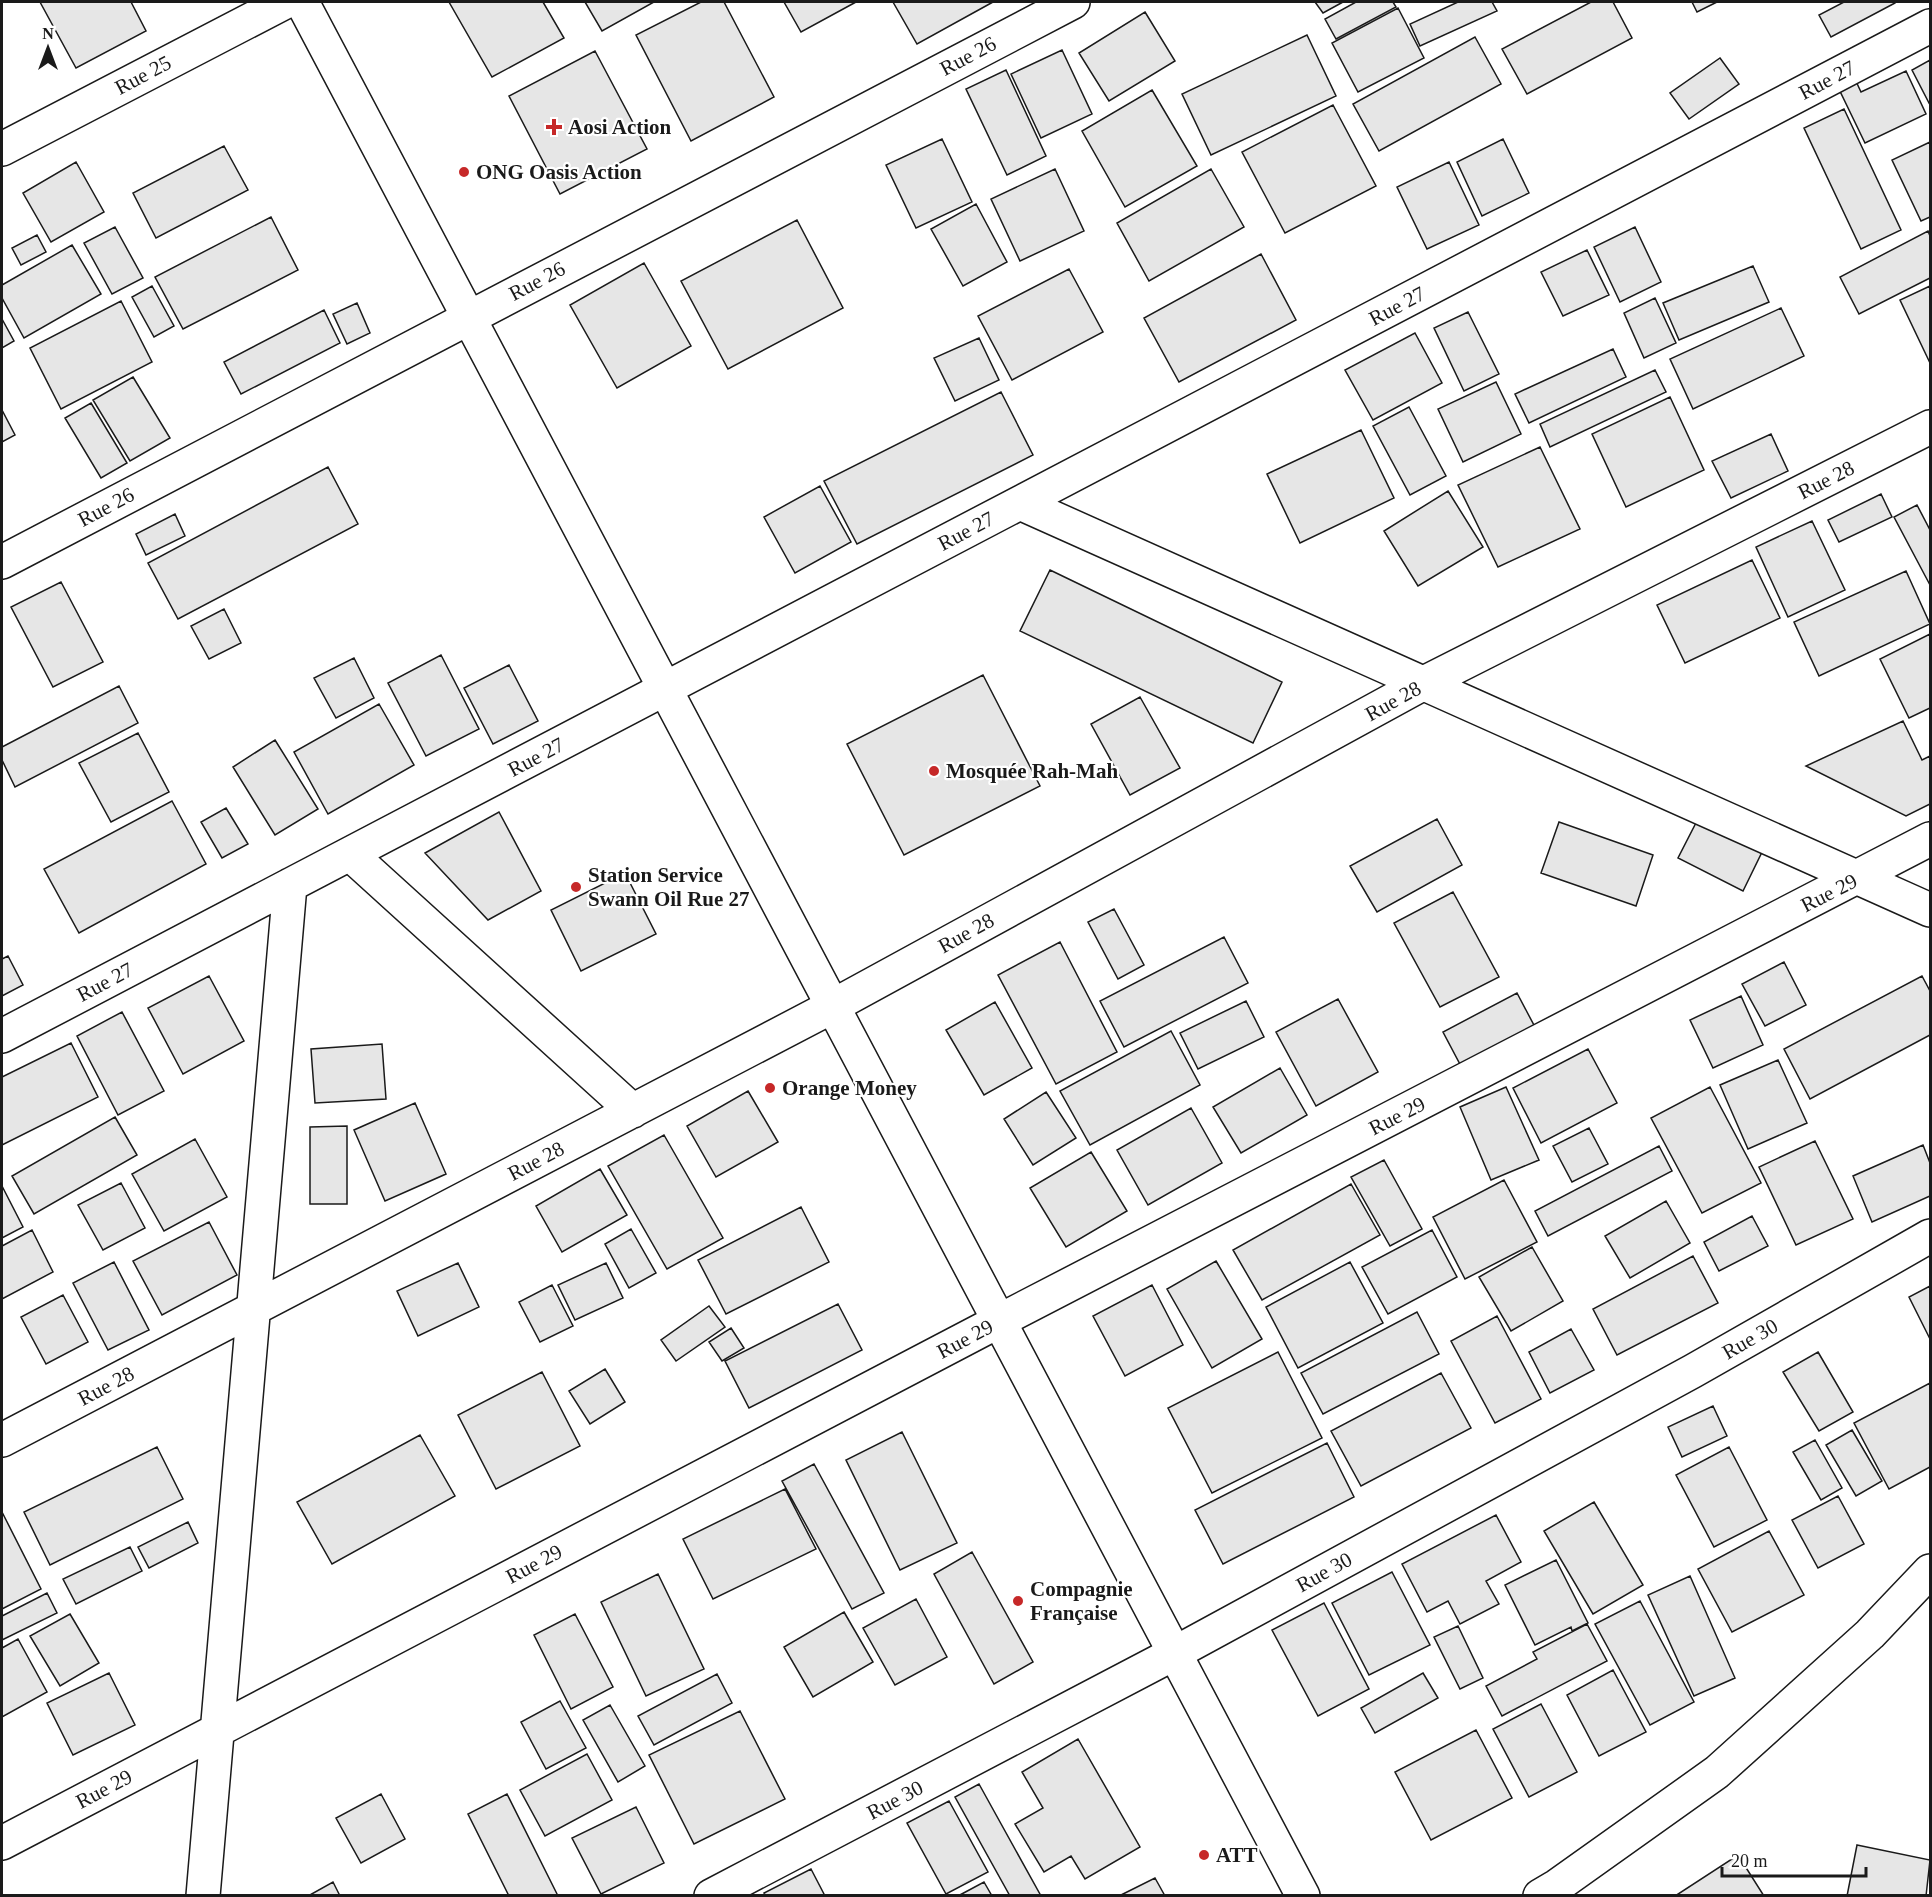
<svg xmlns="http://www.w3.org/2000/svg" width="1932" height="1897" viewBox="0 0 1932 1897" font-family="'Times New Roman',serif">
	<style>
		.building { fill: #e6e6e6; stroke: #1a1a1a; stroke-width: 1.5 }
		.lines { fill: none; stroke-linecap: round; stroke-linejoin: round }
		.minor-casing { stroke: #1a1a1a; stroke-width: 36 }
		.major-casing { stroke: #1a1a1a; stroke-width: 36 }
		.minor { stroke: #fff; stroke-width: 33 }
		.major { stroke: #fff; stroke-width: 33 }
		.poi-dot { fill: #c62828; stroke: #fff; stroke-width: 2 }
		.labels { text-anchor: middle; stroke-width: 4.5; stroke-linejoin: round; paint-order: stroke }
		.street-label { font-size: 21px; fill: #1a1a1a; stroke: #fff }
		.poi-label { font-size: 21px; font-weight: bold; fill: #1a1a1a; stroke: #fff; text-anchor: start }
	</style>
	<rect width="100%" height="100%" fill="#fff"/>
	<path class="building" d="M 40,2 L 131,2 L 146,31 L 76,68 Z
		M 449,2 L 543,2 L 564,38 L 492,77 Z
		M 585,2 L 654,2 L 602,31 Z
		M 701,2 L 724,2 L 774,97 L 691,141 L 636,35 Z
		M 784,2 L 856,2 L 801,32 Z
		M 893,2 L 993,2 L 917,44 Z
		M 1315,2 L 1343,2 L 1323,13 Z
		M 1356,2 L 1393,2 L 1396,7 L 1336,39 L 1325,19 Z
		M 1458,2 L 1492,2 L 1497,11 L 1420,46 L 1410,24 Z
		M 1591,2 L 1613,2 L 1632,38 L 1527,94 L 1502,49 Z
		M 1692,2 L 1717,2 L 1697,12 Z
		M 1844,2 L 1895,2 L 1895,3 L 1831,37 L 1819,15 Z
		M 1398,8 L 1424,58 L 1358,92 L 1332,43 Z
		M 1145,12 L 1175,61 L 1109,101 L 1079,53 Z
		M 1307,35 L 1336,96 L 1211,155 L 1182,94 Z
		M 1475,37 L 1501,84 L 1379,151 L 1353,104 Z
		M 1062,50 L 1092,114 L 1041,138 L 1011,74 Z
		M 595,51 L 647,149 L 560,194 L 509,96 Z
		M 1720,58 L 1739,84 L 1689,119 L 1670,93 Z
		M 1930,60 L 1930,102 L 1929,103 L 1912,70 Z
		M 1006,70 L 1046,156 L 1007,175 L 966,89 Z
		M 1906,71 L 1926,114 L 1865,143 L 1837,85 L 1854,77 L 1861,92 Z
		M 1152,90 L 1197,166 L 1125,207 L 1082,131 Z
		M 1333,105 L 1376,186 L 1285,233 L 1242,152 Z
		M 1844,109 L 1901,230 L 1861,249 L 1804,128 Z
		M 942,139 L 972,202 L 916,228 L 886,165 Z
		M 1503,139 L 1529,193 L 1482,216 L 1457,162 Z
		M 1930,142 L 1930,217 L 1921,221 L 1892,160 Z
		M 224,146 L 248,190 L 156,238 L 133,193 Z
		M 76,162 L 104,212 L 51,242 L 23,193 Z
		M 1449,162 L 1479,225 L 1427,249 L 1397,187 Z
		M 1055,169 L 1084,231 L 1020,261 L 991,199 Z
		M 1211,169 L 1244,227 L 1149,281 L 1117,223 Z
		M 976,204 L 1007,262 L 963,286 L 931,229 Z
		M 271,217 L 298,270 L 183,329 L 155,277 Z
		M 797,220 L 843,308 L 728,369 L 681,281 Z
		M 115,227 L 143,278 L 112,294 L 84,243 Z
		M 1635,227 L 1661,282 L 1620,302 L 1594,247 Z
		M 1928,231 L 1930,236 L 1930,278 L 1859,314 L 1840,277 Z
		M 37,235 L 46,252 L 21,265 L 12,248 Z
		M 72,245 L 101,294 L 24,338 L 2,298 L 2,285 Z
		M 1587,250 L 1609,295 L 1563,316 L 1541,272 Z
		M 1261,254 L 1296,320 L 1179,382 L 1144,318 Z
		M 644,263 L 691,346 L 617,388 L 570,305 Z
		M 1753,266 L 1769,302 L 1679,340 L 1663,303 Z
		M 1069,269 L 1103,332 L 1012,380 L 978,316 Z
		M 152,286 L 174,326 L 154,337 L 132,297 Z
		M 1930,286 L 1930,363 L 1900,300 Z
		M 1655,298 L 1676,343 L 1644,358 L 1624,313 Z
		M 121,301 L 152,362 L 61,409 L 30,348 Z
		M 357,303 L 370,333 L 347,344 L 333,314 Z
		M 1781,308 L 1804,356 L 1693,409 L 1670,359 Z
		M 324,310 L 340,343 L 241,394 L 224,362 Z
		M 1468,312 L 1499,374 L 1464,391 L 1434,328 Z
		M 2,319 L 14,341 L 2,348 Z
		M 1415,333 L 1442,383 L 1373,420 L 1345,370 Z
		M 979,338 L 999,380 L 955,401 L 934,358 Z
		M 1613,349 L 1626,377 L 1529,423 L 1515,394 Z
		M 1655,370 L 1666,392 L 1550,447 L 1540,424 Z
		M 133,377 L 170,438 L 130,461 L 93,400 Z
		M 1496,382 L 1521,434 L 1463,462 L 1438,409 Z
		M 1001,392 L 1033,455 L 857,544 L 824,481 Z
		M 1670,397 L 1704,470 L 1626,507 L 1592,434 Z
		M 91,403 L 127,463 L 101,478 L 65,418 Z
		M 1409,407 L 1446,476 L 1410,495 L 1373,426 Z
		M 2,410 L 15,435 L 2,442 Z
		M 1361,430 L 1394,498 L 1300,543 L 1267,474 Z
		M 1771,434 L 1788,471 L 1731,498 L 1712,461 Z
		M 1540,447 L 1580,529 L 1498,567 L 1458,485 Z
		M 328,467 L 358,524 L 178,619 L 148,563 Z
		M 820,486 L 851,542 L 795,573 L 764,517 Z
		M 1448,491 L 1483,547 L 1418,586 L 1384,531 Z
		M 1881,494 L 1892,517 L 1839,542 L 1828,520 Z
		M 1917,505 L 1930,530 L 1930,585 L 1894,517 Z
		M 175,514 L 185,536 L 146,555 L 136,534 Z
		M 1812,521 L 1845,590 L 1788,617 L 1756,547 Z
		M 1752,560 L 1780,618 L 1685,663 L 1657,605 Z
		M 1050,570 L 1282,682 L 1253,743 L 1020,631 Z
		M 1906,571 L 1930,624 L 1819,676 L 1794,622 Z
		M 61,582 L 103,662 L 53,687 L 11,607 Z
		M 224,609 L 241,643 L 209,659 L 191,626 Z
		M 1930,634 L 1930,708 L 1909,718 L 1880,659 Z
		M 441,655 L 479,729 L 426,756 L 388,683 Z
		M 354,658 L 374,698 L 336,718 L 314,678 Z
		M 509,665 L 538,721 L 493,744 L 464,688 Z
		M 983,675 L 1040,786 L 904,855 L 847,744 Z
		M 119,686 L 138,723 L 15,787 L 2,760 L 2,747 Z
		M 1140,697 L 1180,768 L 1130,795 L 1091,724 Z
		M 379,704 L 414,765 L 328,814 L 294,752 Z
		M 1903,721 L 1922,760 L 1930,756 L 1930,804 L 1906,816 L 1806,766 Z
		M 138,733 L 169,792 L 111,822 L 79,763 Z
		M 275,740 L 318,809 L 275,835 L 233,767 Z
		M 172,801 L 206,864 L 79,933 L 44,869 Z
		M 226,808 L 248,844 L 222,858 L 201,822 Z
		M 499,812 L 541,891 L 488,920 L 425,853 Z
		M 1699,817 L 1763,850 L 1743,891 L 1678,858 Z
		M 1437,819 L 1462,865 L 1377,912 L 1350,866 Z
		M 1559,822 L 1653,855 L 1636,906 L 1541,873 Z
		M 625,873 L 656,934 L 581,971 L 551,910 Z
		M 1453,892 L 1499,977 L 1440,1007 L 1394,923 Z
		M 1114,909 L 1144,965 L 1118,979 L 1088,922 Z
		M 1224,937 L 1248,983 L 1124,1047 L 1100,1001 Z
		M 1060,942 L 1117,1052 L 1056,1084 L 998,975 Z
		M 8,956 L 23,985 L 2,996 L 2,959 Z
		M 1784,962 L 1806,1005 L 1765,1026 L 1742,984 Z
		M 209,976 L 244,1041 L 183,1074 L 148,1008 Z
		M 1922,976 L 1930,991 L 1930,1035 L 1810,1099 L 1784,1049 Z
		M 1517,993 L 1536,1029 L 1462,1068 L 1443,1032 Z
		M 1741,996 L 1763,1045 L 1713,1068 L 1690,1020 Z
		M 1338,999 L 1378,1072 L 1316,1106 L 1276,1032 Z
		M 1246,1001 L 1264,1037 L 1198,1069 L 1180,1033 Z
		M 995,1002 L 1032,1068 L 984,1095 L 946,1030 Z
		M 122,1012 L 164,1091 L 118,1115 L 77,1036 Z
		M 1171,1031 L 1200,1085 L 1090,1145 L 1060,1091 Z
		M 71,1043 L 98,1097 L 2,1145 L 2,1077 Z
		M 382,1044 L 386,1099 L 315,1103 L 311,1049 Z
		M 1588,1049 L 1617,1103 L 1541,1143 L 1513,1088 Z
		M 1778,1060 L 1807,1123 L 1748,1149 L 1720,1085 Z
		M 1280,1068 L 1307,1115 L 1241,1153 L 1213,1107 Z
		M 1506,1087 L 1539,1160 L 1491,1180 L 1460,1107 Z
		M 1710,1087 L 1761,1183 L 1702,1213 L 1651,1118 Z
		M 748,1091 L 778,1142 L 716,1177 L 687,1126 Z
		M 1046,1092 L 1076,1138 L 1033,1165 L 1004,1119 Z
		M 415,1103 L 446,1174 L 385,1201 L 354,1130 Z
		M 1191,1108 L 1222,1163 L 1148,1205 L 1117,1150 Z
		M 115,1117 L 137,1155 L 34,1214 L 12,1176 Z
		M 347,1126 L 347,1204 L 310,1204 L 310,1127 Z
		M 1589,1128 L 1608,1164 L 1572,1182 L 1553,1146 Z
		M 664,1135 L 723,1238 L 667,1269 L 608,1166 Z
		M 195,1139 L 227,1197 L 164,1231 L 132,1174 Z
		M 1815,1141 L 1853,1219 L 1796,1245 L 1759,1167 Z
		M 1923,1145 L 1930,1163 L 1930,1196 L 1872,1222 L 1853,1176 Z
		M 1659,1146 L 1672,1171 L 1548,1236 L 1535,1211 Z
		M 1091,1152 L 1127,1211 L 1066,1247 L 1030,1188 Z
		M 1384,1160 L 1422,1229 L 1390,1246 L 1351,1177 Z
		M 600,1169 L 627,1215 L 562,1252 L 536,1206 Z
		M 1504,1180 L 1537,1242 L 1465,1279 L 1433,1217 Z
		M 121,1183 L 145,1228 L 103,1250 L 78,1205 Z
		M 1351,1184 L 1380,1235 L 1262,1300 L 1233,1250 Z
		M 2,1186 L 23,1227 L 2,1238 Z
		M 1666,1201 L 1690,1243 L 1630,1278 L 1605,1236 Z
		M 801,1207 L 829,1262 L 726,1314 L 698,1260 Z
		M 1752,1216 L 1768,1246 L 1719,1271 L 1704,1242 Z
		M 209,1222 L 237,1275 L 162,1315 L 133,1261 Z
		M 631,1229 L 656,1273 L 629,1288 L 605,1244 Z
		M 32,1230 L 53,1272 L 2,1299 L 2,1246 Z
		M 1432,1230 L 1457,1277 L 1388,1314 L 1362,1267 Z
		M 1532,1247 L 1563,1301 L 1511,1331 L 1479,1277 Z
		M 1693,1256 L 1718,1303 L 1617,1355 L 1593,1309 Z
		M 1216,1261 L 1262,1339 L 1212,1368 L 1167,1289 Z
		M 114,1262 L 149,1330 L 108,1350 L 73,1283 Z
		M 1350,1262 L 1383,1323 L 1298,1368 L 1266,1307 Z
		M 458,1263 L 479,1307 L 418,1336 L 397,1291 Z
		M 606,1263 L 623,1298 L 575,1320 L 558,1285 Z
		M 552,1285 L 573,1326 L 540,1342 L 519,1302 Z
		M 1152,1285 L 1183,1345 L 1125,1376 L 1093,1316 Z
		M 1930,1286 L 1930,1339 L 1909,1297 Z
		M 63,1295 L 88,1342 L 46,1364 L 21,1317 Z
		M 838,1304 L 862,1350 L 749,1408 L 725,1361 Z
		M 709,1306 L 725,1327 L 676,1361 L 661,1340 Z
		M 1417,1312 L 1439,1354 L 1323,1414 L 1301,1373 Z
		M 1497,1316 L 1541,1399 L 1495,1423 L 1451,1341 Z
		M 731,1328 L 744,1348 L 722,1361 L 709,1342 Z
		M 1571,1329 L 1594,1370 L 1550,1393 L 1529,1352 Z
		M 1278,1352 L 1322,1438 L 1212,1493 L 1168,1408 Z
		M 1818,1352 L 1853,1412 L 1819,1431 L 1783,1372 Z
		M 605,1369 L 625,1402 L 590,1424 L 569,1391 Z
		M 542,1372 L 580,1446 L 496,1489 L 458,1415 Z
		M 1441,1373 L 1471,1428 L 1361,1486 L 1331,1431 Z
		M 1930,1383 L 1930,1467 L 1889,1489 L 1854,1423 Z
		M 1713,1406 L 1727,1436 L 1682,1457 L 1668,1427 Z
		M 1852,1430 L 1882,1481 L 1856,1496 L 1826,1445 Z
		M 902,1432 L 957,1543 L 900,1570 L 846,1460 Z
		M 420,1435 L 455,1496 L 332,1564 L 297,1502 Z
		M 1815,1440 L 1842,1488 L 1821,1500 L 1793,1452 Z
		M 1327,1443 L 1354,1497 L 1223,1564 L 1195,1510 Z
		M 157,1447 L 183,1499 L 50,1565 L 24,1512 Z
		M 1729,1447 L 1767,1520 L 1714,1547 L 1676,1475 Z
		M 814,1464 L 884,1593 L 852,1609 L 782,1481 Z
		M 785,1489 L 816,1549 L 713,1599 L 683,1539 Z
		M 1838,1496 L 1864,1544 L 1818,1568 L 1792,1520 Z
		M 1594,1502 L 1643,1585 L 1593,1614 L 1544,1531 Z
		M 2,1512 L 41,1589 L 2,1609 Z
		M 1496,1515 L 1521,1562 L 1486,1581 L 1499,1604 L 1460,1624 L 1448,1601 L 1427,1612 L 1402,1564 Z
		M 188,1522 L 198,1543 L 149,1568 L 138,1547 Z
		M 1769,1531 L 1804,1595 L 1732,1632 L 1698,1569 Z
		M 130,1547 L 142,1571 L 76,1604 L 63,1579 Z
		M 972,1552 L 1033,1662 L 994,1684 L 934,1574 Z
		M 1556,1560 L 1588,1623 L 1572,1631 L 1571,1627 L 1535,1645 L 1505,1585 Z
		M 1392,1572 L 1430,1645 L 1369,1675 L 1332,1603 Z
		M 658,1574 L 704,1669 L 646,1696 L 601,1602 Z
		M 1690,1576 L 1735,1678 L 1694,1696 L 1648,1595 Z
		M 47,1593 L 57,1613 L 2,1640 L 2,1616 Z
		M 916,1599 L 947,1657 L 895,1685 L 863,1628 Z
		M 1640,1601 L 1694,1702 L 1650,1725 L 1595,1624 Z
		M 1324,1603 L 1369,1689 L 1318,1716 L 1272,1630 Z
		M 844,1612 L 873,1662 L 813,1697 L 784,1647 Z
		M 70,1614 L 99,1663 L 60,1686 L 30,1636 Z
		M 575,1614 L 613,1687 L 571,1709 L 534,1635 Z
		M 1587,1624 L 1607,1661 L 1502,1716 L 1486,1686 L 1537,1659 L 1533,1652 Z
		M 1458,1626 L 1483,1678 L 1460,1689 L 1434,1637 Z
		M 18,1639 L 47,1692 L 2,1717 L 2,1648 Z
		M 1613,1670 L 1646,1732 L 1599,1756 L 1567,1695 Z
		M 109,1673 L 135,1725 L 73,1755 L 47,1703 Z
		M 1423,1673 L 1438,1698 L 1375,1733 L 1361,1708 Z
		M 717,1674 L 732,1703 L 654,1745 L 638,1716 Z
		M 560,1701 L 586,1748 L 546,1769 L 521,1722 Z
		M 1541,1704 L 1577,1772 L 1529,1797 L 1493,1729 Z
		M 610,1705 L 645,1766 L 618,1782 L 583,1720 Z
		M 740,1711 L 785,1799 L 694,1844 L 649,1755 Z
		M 1476,1730 L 1512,1798 L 1431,1840 L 1395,1772 Z
		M 1078,1739 L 1140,1847 L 1085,1879 L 1071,1856 L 1044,1872 L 1015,1824 L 1043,1808 L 1022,1772 Z
		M 587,1754 L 612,1800 L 545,1836 L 520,1790 Z
		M 979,1784 L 1041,1896 L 1010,1896 L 955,1797 Z
		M 381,1794 L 405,1839 L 361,1863 L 336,1818 Z
		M 507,1794 L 558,1896 L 509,1896 L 468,1814 Z
		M 949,1801 L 988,1872 L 946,1894 L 907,1823 Z
		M 636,1807 L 664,1863 L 601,1894 L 572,1838 Z
		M 1857,1845 L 1930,1860 L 1926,1896 L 1847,1896 Z
		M 1738,1855 L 1764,1896 L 1675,1896 Z
		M 811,1869 L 825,1896 L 766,1896 L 764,1893 Z
		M 1155,1878 L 1165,1896 L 1119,1896 Z
		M 333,1882 L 340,1896 L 308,1896 Z
		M 984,1882 L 992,1896 L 958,1896 Z"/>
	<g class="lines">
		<g class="minor-casing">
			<path id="minor" d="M 2,149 L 285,2
				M 1020,503 L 1930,910
				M 2,562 L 1073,2
				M 350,854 L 633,1111
				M 2,1036 L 1930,26
				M 2,1440 L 833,1006 L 1424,683 L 1930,427
				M 2,1843 L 999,1321 L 1930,839
				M 203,1896 L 290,885
				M 711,1896 L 1175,1653 L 1693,1371 L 1930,1236
				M 1540,1896 L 1557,1886 L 1717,1772 L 1870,1634 L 1930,1571"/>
		</g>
		<g class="major-casing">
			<path id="major" d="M 302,2 L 1303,1896"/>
		</g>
		<use href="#minor" class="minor"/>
		<use href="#major" class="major"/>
	</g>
	<g class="poi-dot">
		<path d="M551 118h6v6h6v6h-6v6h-6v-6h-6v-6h6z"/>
		<circle cx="464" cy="172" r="6"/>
		<circle cx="934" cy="771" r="6"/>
		<circle cx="576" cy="887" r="6"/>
		<circle cx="770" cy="1088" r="6"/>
		<circle cx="1018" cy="1601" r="6"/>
		<circle cx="1204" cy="1855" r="6"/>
	</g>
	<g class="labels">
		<g class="street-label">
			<text transform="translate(968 56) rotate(-28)" y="7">Rue 26</text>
			<text transform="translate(143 75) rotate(-28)" y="7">Rue 25</text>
			<text transform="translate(1827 80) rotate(-28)" y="7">Rue 27</text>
			<text transform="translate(537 281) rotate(-28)" y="7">Rue 26</text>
			<text transform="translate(1397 306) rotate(-28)" y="7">Rue 27</text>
			<text transform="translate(1826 480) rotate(-27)" y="7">Rue 28</text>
			<text transform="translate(106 507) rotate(-28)" y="7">Rue 26</text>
			<text transform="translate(966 531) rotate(-28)" y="7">Rue 27</text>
			<text transform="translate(1393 701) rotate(-29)" y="7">Rue 28</text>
			<text transform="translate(536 757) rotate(-28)" y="7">Rue 27</text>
			<text transform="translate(1829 893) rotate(-27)" y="7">Rue 29</text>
			<text transform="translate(966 933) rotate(-29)" y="7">Rue 28</text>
			<text transform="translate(105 982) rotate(-28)" y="7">Rue 27</text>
			<text transform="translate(1397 1116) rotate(-27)" y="7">Rue 29</text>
			<text transform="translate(536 1161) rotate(-28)" y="7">Rue 28</text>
			<text transform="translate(965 1339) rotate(-28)" y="7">Rue 29</text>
			<text transform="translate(1750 1339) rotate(-30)" y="7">Rue 30</text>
			<text transform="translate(106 1386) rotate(-28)" y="7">Rue 28</text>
			<text transform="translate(534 1564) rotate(-28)" y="7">Rue 29</text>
			<text transform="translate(1324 1572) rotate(-29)" y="7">Rue 30</text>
			<text transform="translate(104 1789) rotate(-28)" y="7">Rue 29</text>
			<text transform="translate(895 1800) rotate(-28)" y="7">Rue 30</text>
		</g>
		<g class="poi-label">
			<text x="568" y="134">Aosi Action</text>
			<text x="476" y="179">ONG Oasis Action</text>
			<text x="946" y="778">Mosquée Rah-Mah</text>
			<text x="588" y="882">Station Service<tspan x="588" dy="24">Swann Oil Rue 27</tspan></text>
			<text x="782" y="1095">Orange Money</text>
			<text x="1030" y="1596">Compagnie<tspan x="1030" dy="24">Française</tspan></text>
			<text x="1216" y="1862">ATT</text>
		</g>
	</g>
	<rect width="1932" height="1897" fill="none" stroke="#1a1a1a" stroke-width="6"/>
	<g transform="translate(48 48)" stroke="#ffffff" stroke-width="4.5" paint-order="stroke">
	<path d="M0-4.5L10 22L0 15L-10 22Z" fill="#1a1a1a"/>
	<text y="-9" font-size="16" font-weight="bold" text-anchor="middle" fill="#1a1a1a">N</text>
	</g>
	<path d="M1722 1867v9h144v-9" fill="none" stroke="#1a1a1a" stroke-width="3"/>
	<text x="1731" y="1867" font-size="18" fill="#1a1a1a" stroke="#ffffff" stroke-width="4.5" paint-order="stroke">20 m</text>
</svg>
